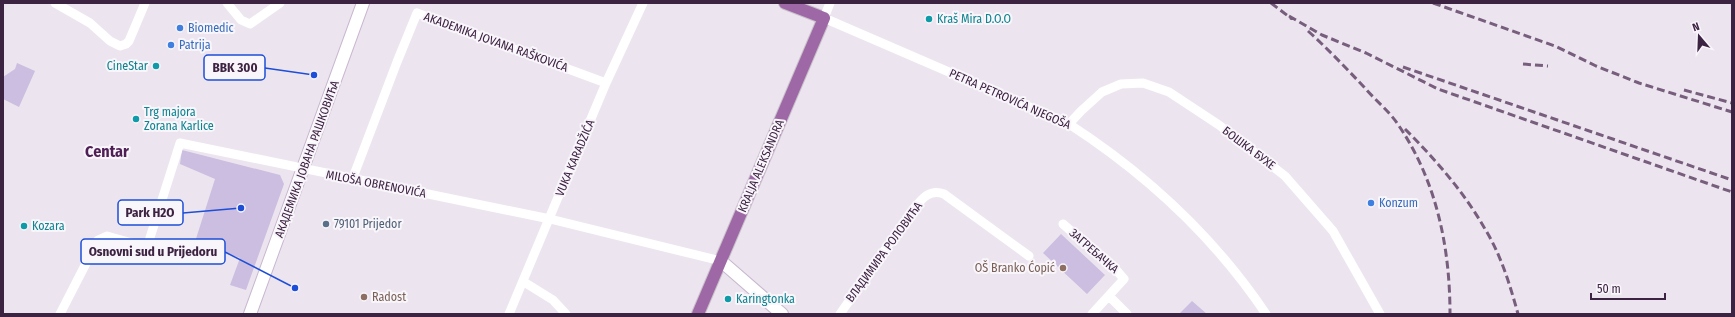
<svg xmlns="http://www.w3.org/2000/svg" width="1735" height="317" viewBox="0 0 1735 317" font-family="'Fira Sans Condensed',sans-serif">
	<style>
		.green { fill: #cbbee0 }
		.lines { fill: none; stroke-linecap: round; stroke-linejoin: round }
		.secondary-casing { stroke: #c9b8cf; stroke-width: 14 }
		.primary-casing { stroke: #c9c1ca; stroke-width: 14 }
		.street { stroke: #fff; stroke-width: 9 }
		.secondary { stroke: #fff; stroke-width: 12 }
		.primary { stroke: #9e68a6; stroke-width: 12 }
		.rail { stroke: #785e7d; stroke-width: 3; stroke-dasharray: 8 4; stroke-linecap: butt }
		.culture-dot { fill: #0f9aa8; stroke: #f9f6fb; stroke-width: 1.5 }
		.shop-dot { fill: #3f7fe0; stroke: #f9f6fb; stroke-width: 1.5 }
		.service-dot { fill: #5c6f8a; stroke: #f9f6fb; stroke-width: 1.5 }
		.education-dot { fill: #8d6e63; stroke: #f9f6fb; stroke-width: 1.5 }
		.labels { text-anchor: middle; stroke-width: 4; stroke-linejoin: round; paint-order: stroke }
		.culture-label { font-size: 12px; fill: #0d838f; stroke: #f9f6fb; text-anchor: start }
		.shop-label { font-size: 12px; fill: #366cbe; stroke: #f9f6fb; text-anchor: start }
		.street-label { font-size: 12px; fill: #3d2342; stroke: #f9f6fb }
		.service-label { font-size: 12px; fill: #4e5e75; stroke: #f9f6fb; text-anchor: start }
		.education-label { font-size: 12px; fill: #785e54; stroke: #f9f6fb; text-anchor: end }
		.district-label { font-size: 16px; font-weight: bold; fill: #4f1e55; stroke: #f9f6fb }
		.leader { fill: none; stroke: #1d4ed8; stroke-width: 1.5 }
		.callout-dot { fill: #1d4ed8; stroke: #f9f6fb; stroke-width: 1.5 }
		.callout { fill: #f9f6fb; stroke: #1d4ed8; stroke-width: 1.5 }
		.callout-label { font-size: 13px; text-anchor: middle; font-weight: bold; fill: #3d2342 }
	</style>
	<rect width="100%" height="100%" fill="#ece5ef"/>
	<path class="green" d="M 17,63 L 35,71 L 19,107 L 3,99 L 3,77 L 15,69 Z
		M 182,150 L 280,175 L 284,184 L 246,290 L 230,285 L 240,258 L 209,247 L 208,250 L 194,245 L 215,179 L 180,164 Z
		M 1061,234 L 1105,275 L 1087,294 L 1043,253 Z
		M 1192,301 L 1207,314 L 1179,314 Z"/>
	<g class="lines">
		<g class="secondary-casing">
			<path id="secondary" d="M 721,261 L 782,314
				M 250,314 L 363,3"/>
		</g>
		<g class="primary-casing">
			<path id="primary" d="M 698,314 L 824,18 L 785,3"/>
		</g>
		<path class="street" d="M 55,3 L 90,23 L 110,41 L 120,46 L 126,44 L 129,41 L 145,3
			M 227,3 L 241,20 L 250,24 L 280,3
			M 830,3 L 824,18 L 1069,124 C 1146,174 1215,238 1266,314
			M 1069,124 L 1081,111 L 1102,92 L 1121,84 L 1143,83 L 1169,92 L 1219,125 L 1285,176 L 1333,231 L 1380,314
			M 352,180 L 397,62 L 417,13 L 606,83
			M 1063,224 L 1118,272 L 1124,279 L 1092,314
			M 524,282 L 553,300 L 566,314
			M 1109,296 L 1127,314
			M 60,314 L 98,240 L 107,236 L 139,245 L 148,244 L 180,143 L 550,219 L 721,261
			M 509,314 L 606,83 L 643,3
			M 840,314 L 912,211 C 921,200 929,188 944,194 L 1029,256"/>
		<use href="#secondary" class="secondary"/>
		<use href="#primary" class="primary"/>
		<path class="rail" d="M 1271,3 L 1292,19
			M 1433,3 L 1555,46 L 1596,66 L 1639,83 L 1732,112
			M 1289,16 L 1322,35 L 1366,53 L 1438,89 L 1732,192
			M 1308,31 C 1328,49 1346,68 1364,87 C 1374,99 1388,110 1397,123 C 1436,179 1450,246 1450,314
			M 1523,64 L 1548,66
			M 1403,67 L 1732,180
			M 1684,90 L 1732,103
			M 1405,129 C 1435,159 1464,192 1485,229 C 1501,255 1510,285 1518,314"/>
	</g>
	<g class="culture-dot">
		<circle cx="929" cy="19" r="4"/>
		<circle cx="156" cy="66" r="4"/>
		<circle cx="136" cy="119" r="4"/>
		<circle cx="24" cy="226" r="4"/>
		<circle cx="728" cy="299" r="4"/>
	</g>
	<g class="shop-dot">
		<circle cx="180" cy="28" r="4"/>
		<circle cx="171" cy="45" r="4"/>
		<circle cx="1371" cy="203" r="4"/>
	</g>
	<circle class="service-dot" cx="326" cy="224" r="4"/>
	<g class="education-dot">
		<circle cx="1063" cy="268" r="4"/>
		<circle cx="364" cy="297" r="4"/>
	</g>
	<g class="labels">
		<g class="culture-label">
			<text x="937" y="23">Kraš Mira D.O.O</text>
			<text x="148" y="70" text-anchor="end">CineStar</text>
			<text x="144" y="116">Trg majora<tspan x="144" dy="14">Zorana Karlice</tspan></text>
			<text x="32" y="230">Kozara</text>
			<text x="736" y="303">Karingtonka</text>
		</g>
		<g class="shop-label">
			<text x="188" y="32">Biomedic</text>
			<text x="179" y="49">Patrija</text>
			<text x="1379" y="207">Konzum</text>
		</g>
		<g class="street-label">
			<text transform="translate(496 42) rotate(20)" y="4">AKADEMIKA JOVANA RAŠKOVIĆA</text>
			<text transform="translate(1010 99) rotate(24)" y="4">PETRA PETROVIĆA NJEGOŠA</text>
			<text transform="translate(1249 148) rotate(37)" y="4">БОШКА БУХЕ</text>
			<text transform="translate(575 158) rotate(-67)" y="4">VUKA KARADŽIĆA</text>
			<text transform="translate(307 159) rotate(-70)" y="4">АКАДЕМИКА ЈОВАНА РАШКОВИЋА</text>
			<text transform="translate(761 166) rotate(-67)" y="4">KRALJA ALEKSANDRA</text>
			<text transform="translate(376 184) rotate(11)" y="4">MILOŠA OBRENOVIĆA</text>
			<text transform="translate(1094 251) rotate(41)" y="4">ЗАГРЕБАЧКА</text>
			<text transform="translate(884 252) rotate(-54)" y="4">ВЛАДИМИРА РОЛОВИЋА</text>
		</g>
		<g class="service-label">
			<text x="334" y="228">79101 Prijedor</text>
		</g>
		<g class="education-label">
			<text x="1055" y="272">OŠ Branko Ćopić</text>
			<text x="372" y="301" text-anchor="start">Radost</text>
		</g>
		<g class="district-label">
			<text x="107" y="157">Centar</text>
		</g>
	</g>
	<path class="leader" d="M314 75L265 68M241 208L183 213M295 288L225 252"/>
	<g class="callout-dot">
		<circle cx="314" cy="75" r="4"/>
		<circle cx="241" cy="208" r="4"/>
		<circle cx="295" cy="288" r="4"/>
	</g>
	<g class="callout">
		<rect x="204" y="55" width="61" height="25" rx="4"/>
		<rect x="118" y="200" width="65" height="25" rx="4"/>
		<rect x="81" y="239" width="144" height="25" rx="4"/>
	</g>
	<g class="callout-label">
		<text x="235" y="72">BBK 300</text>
		<text x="150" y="217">Park H2O</text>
		<text x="153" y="256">Osnovni sud u Prijedoru</text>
	</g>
	<rect width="1735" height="317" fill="none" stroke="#3d2342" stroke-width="8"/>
	<g transform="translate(1699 36) rotate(341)" stroke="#f9f6fb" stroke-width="3" paint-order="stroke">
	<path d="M0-3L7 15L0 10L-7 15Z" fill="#3d2342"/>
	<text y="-6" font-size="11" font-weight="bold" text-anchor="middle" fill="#3d2342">N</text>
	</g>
	<path d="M1591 293v6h74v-6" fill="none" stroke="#3d2342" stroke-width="2"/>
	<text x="1597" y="293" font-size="12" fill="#3d2342" stroke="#f9f6fb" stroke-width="3" paint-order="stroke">50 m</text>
</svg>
